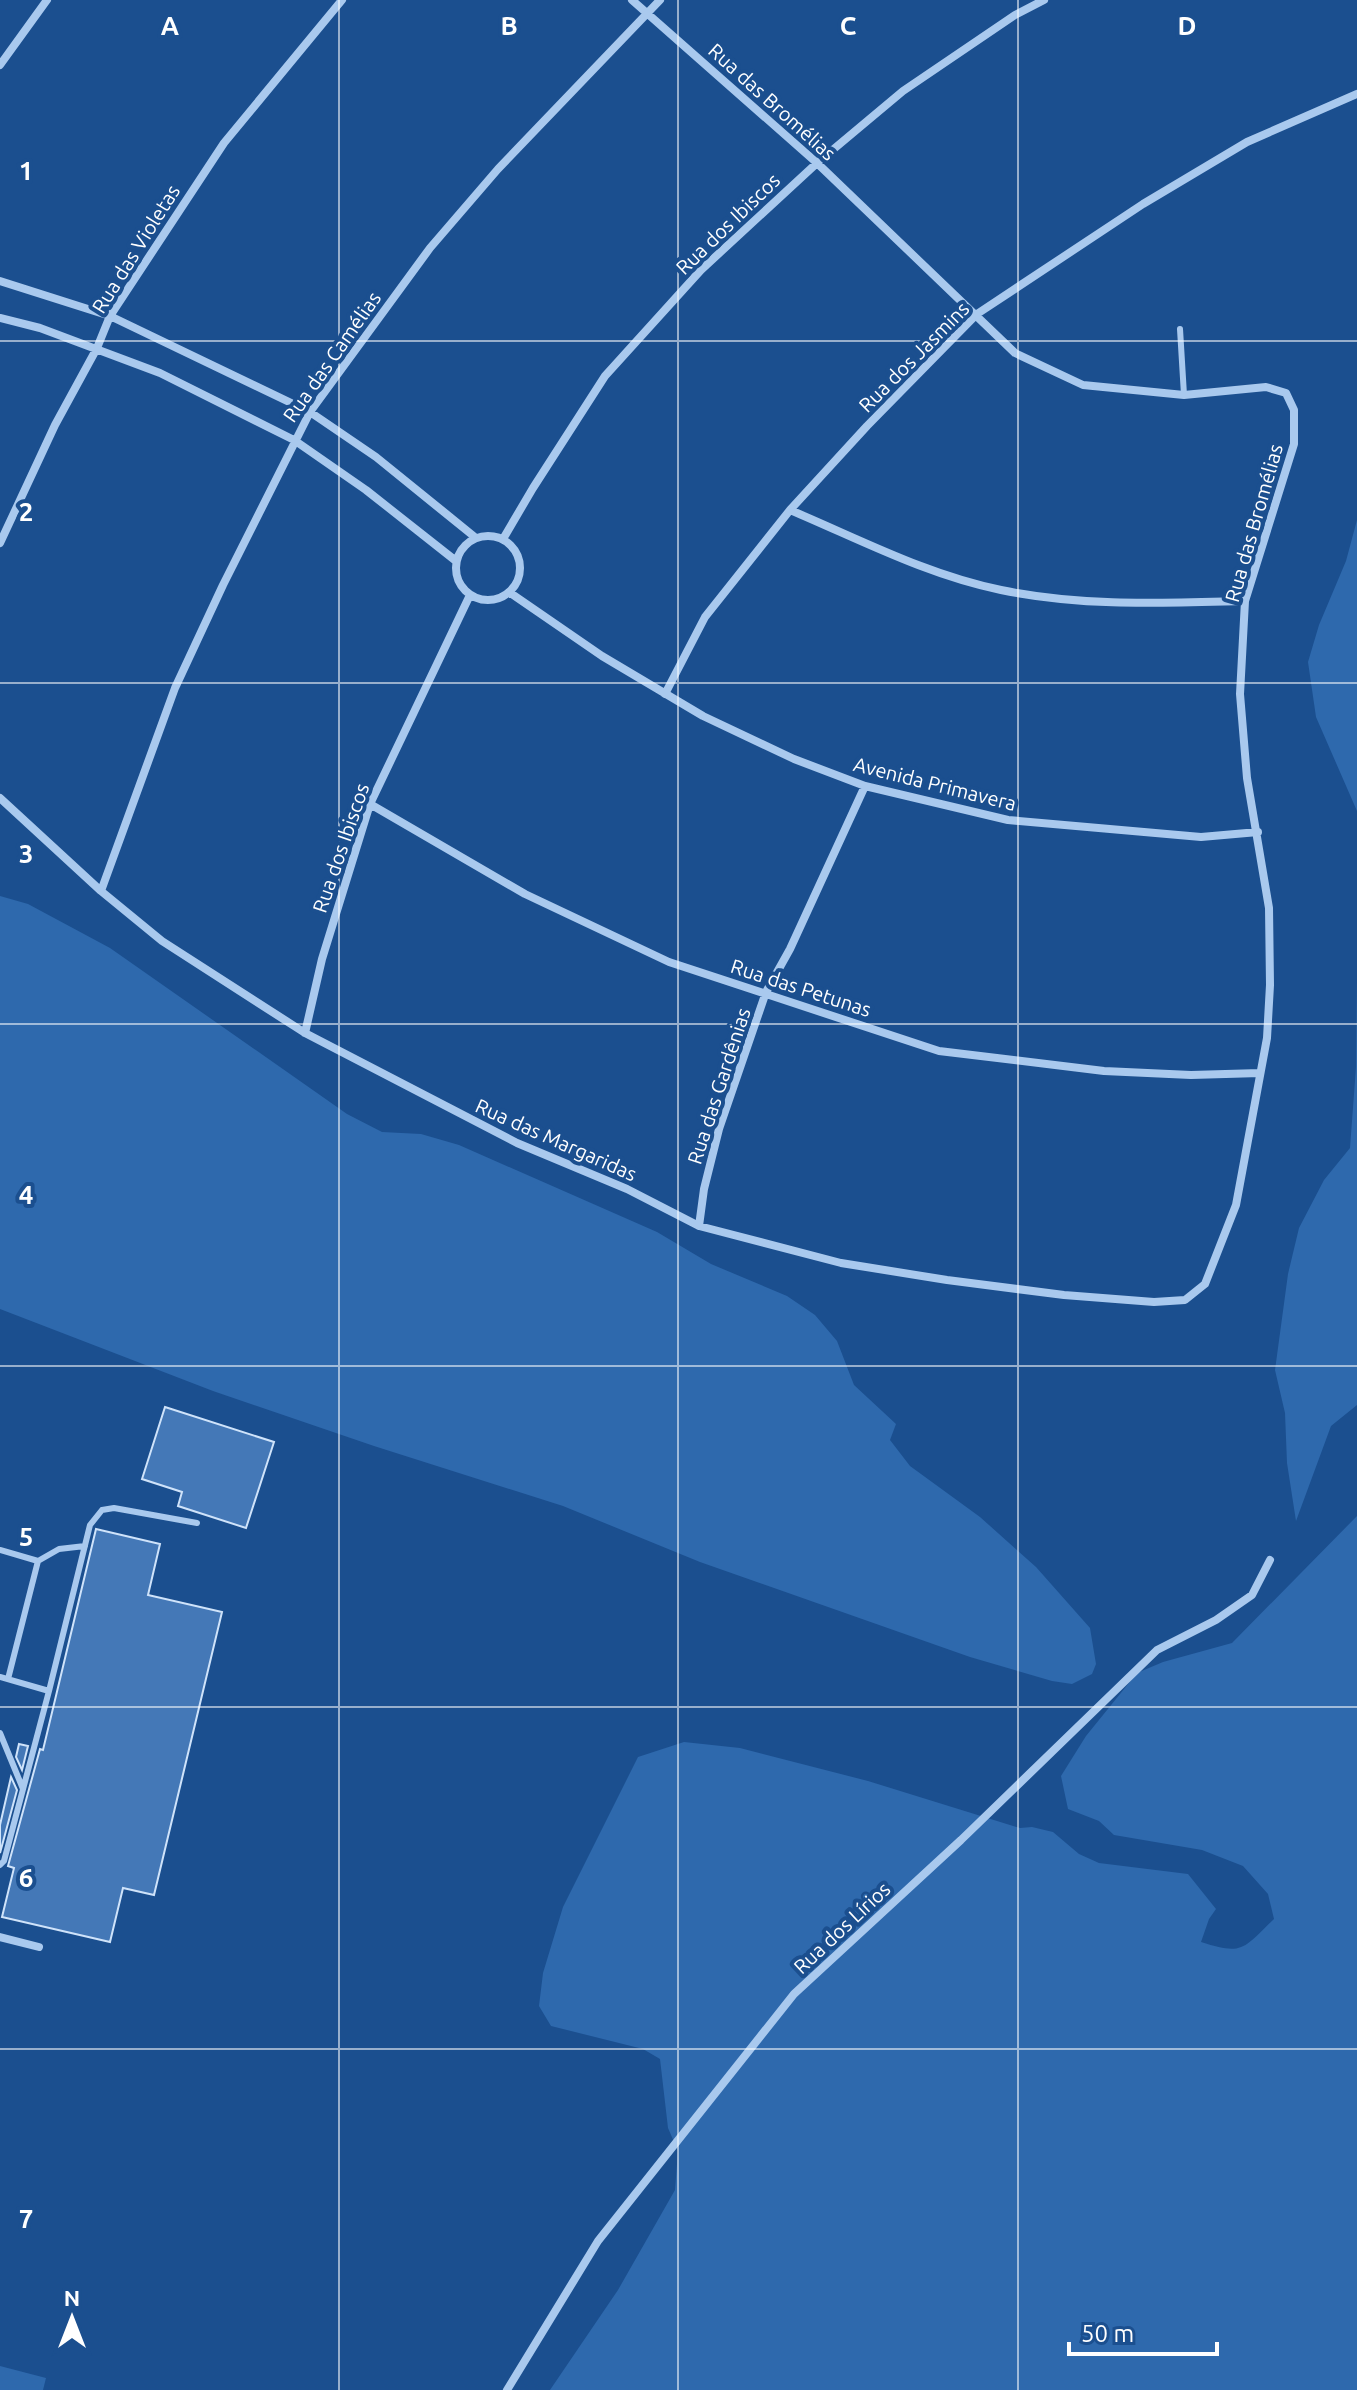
<svg xmlns="http://www.w3.org/2000/svg" width="1357" height="2390" viewBox="0 0 1357 2390" font-family="Ubuntu,sans-serif">
	<style>
		.green { fill: #2e69ad }
		.building { fill: #4478b7; stroke: #cfe3fa; stroke-width: 2 }
		.lines { fill: none; stroke-linecap: round; stroke-linejoin: round }
		.lane { stroke: #a9c9ee; stroke-width: 6 }
		.street { stroke: #a9c9ee; stroke-width: 8 }
		.grid { fill: none; stroke: #fff; stroke-width: 2; stroke-opacity: 0.55 }
		.labels { text-anchor: middle; stroke-width: 8; stroke-linejoin: round; paint-order: stroke }
		.street-label { font-size: 20px; fill: #fff; stroke: #1b4f8f }
		.grid-label { font-size: 26px; text-anchor: middle; font-weight: bold; fill: #fff; stroke: #1b4f8f; stroke-width: 8; stroke-linejoin: round; paint-order: stroke }
	</style>
	<rect width="100%" height="100%" fill="#1b4f8f"/>
	<path class="green" d="M 1357,520 L 1357,811 L 1316,717 L 1308,662 L 1319,625 L 1346,561 Z
		M 0,896 L 28,904 L 110,948 L 347,1114 L 382,1132 L 421,1134 L 459,1145 L 657,1232 L 711,1264 L 787,1296 L 815,1315 L 837,1341 L 854,1385 L 896,1424 L 890,1440 L 910,1466 L 980,1517 L 1036,1567 L 1090,1628 L 1096,1664 L 1092,1674 L 1072,1684 L 1052,1681 L 970,1657 L 700,1562 L 563,1506 L 374,1446 L 213,1391 L 0,1309 Z
		M 1357,979 L 1357,1405 L 1331,1426 L 1296,1521 L 1287,1463 L 1285,1413 L 1275,1370 L 1288,1274 L 1299,1228 L 1324,1180 L 1350,1148 L 1356,1067 Z
		M 1357,1516 L 1357,2390 L 550,2390 L 618,2290 L 675,2190 L 678,2151 L 668,2128 L 660,2059 L 643,2049 L 551,2026 L 539,2006 L 543,1973 L 563,1907 L 638,1757 L 684,1742 L 740,1748 L 868,1781 L 1020,1828 L 1032,1827 L 1053,1832 L 1079,1854 L 1099,1863 L 1188,1874 L 1216,1909 L 1209,1919 L 1201,1942 C 1244,1956 1243,1948 1274,1919 L 1268,1894 L 1243,1866 L 1202,1850 L 1114,1835 L 1099,1821 L 1068,1809 L 1061,1776 L 1086,1736 L 1137,1673 L 1163,1662 L 1232,1643 Z
		M 0,2366 L 46,2378 L 43,2390 L 0,2390 Z"/>
	<path class="building" d="M 165,1407 L 274,1442 L 246,1528 L 178,1506 L 182,1492 L 142,1479 Z
		M 96,1529 L 160,1544 L 148,1595 L 222,1612 L 154,1895 L 123,1888 L 110,1942 L 2,1917 L 14,1868 L 8,1866 L 40,1749 L 43,1750 Z
		M 19,1744 L 28,1746 L 22,1770 L 16,1757 Z
		M 11,1777 L 17,1790 L 0,1853 L 0,1825 Z"/>
	<g class="lines">
		<path class="lane" d="M 1180,329 L 1184,395
			M 0,1550 L 38,1561 L 59,1549 L 85,1546
			M 0,1677 L 49,1691 L 90,1525 L 102,1510 L 114,1508 L 197,1523
			M 8,1679 L 38,1561
			M 0,1733 L 23,1789
			M 0,1865 L 4,1861 L 49,1691"/>
		<path class="street" d="M 0,65 L 47,0
			M 0,281 L 110,316 L 310,412 L 376,457 L 476,538
			M 0,318 L 40,328 L 160,373 L 294,440 L 366,490 L 456,561
			M 790,510 C 859,539 927,575 1001,590 C 1082,607 1164,603 1245,601
			M456 568a32 32 0 1 1 64 0a32 32 0 1 1-64 0Z
			M 503,539 L 533,488 L 605,376 L 701,270 L 817,163 L 903,91 L 1015,15 L 1044,0
			M 0,543 L 55,425 L 97,348 L 110,316 L 224,143 L 342,0
			M 509,592 L 602,656 L 703,716 L 794,759 L 865,786 L 1008,820 L 1201,837 L 1258,832
			M 665,694 L 705,617 L 790,510 L 867,426 L 977,314 L 1143,204 L 1247,142 L 1357,94
			M 0,798 L 101,891 L 162,941 L 305,1033 L 517,1143 L 627,1189 L 699,1226 L 841,1263 L 947,1280 L 1064,1295 L 1154,1302 L 1185,1300 L 1205,1284 L 1236,1205 L 1267,1038 L 1270,985 L 1269,908 L 1247,778 L 1240,694 L 1245,601 L 1294,444 L 1294,410 L 1286,393 L 1266,387 L 1184,395 L 1083,385 L 1015,353 L 817,163 L 632,0
			M 370,804 L 525,894 L 669,962 L 939,1051 L 1104,1071 L 1191,1075 L 1260,1073
			M 101,891 L 175,688 L 223,585 L 310,412 L 430,248 L 498,169 L 660,0
			M 305,1033 L 322,959 L 370,804 L 470,595
			M 699,1226 L 704,1189 L 719,1129 L 766,992 L 790,949 L 865,786
			M 0,1937 L 39,1947
			M 507,2390 L 598,2241 L 794,1994 L 961,1840 L 1157,1650 L 1216,1620 L 1252,1595 L 1270,1560"/>
	</g>
	<path class="grid" d="M 339,0 L 339,2390M 678,0 L 678,2390M 1018,0 L 1018,2390M 0,341 L 1357,341M 0,683 L 1357,683M 0,1024 L 1357,1024M 0,1366 L 1357,1366M 0,1707 L 1357,1707M 0,2049 L 1357,2049"/>
	<g class="labels">
		<g class="street-label">
			<text transform="translate(772 102) rotate(42)" y="7">Rua das Bromélias</text>
			<text transform="translate(728 224) rotate(-44)" y="7">Rua dos Ibiscos</text>
			<text transform="translate(136 249) rotate(-58)" y="7">Rua das Violetas</text>
			<text transform="translate(332 357) rotate(-55)" y="7">Rua das Camélias</text>
			<text transform="translate(914 357) rotate(-45)" y="7">Rua dos Jasmins</text>
			<text transform="translate(1254 523) rotate(-74)" y="7">Rua das Bromélias</text>
			<text transform="translate(935 784) rotate(14)" y="7">Avenida Primavera</text>
			<text transform="translate(341 848) rotate(-71)" y="7">Rua dos Ibiscos</text>
			<text transform="translate(801 988) rotate(18)" y="7">Rua das Petunas</text>
			<text transform="translate(719 1086) rotate(-72)" y="7">Rua das Gardênias</text>
			<text transform="translate(556 1140) rotate(24)" y="7">Rua das Margaridas</text>
			<text transform="translate(842 1928) rotate(-43)" y="7">Rua dos Lírios</text>
		</g>
	</g>
	<g class="grid-label">
		<text x="170" y="35">A</text>
		<text x="509" y="35">B</text>
		<text x="848" y="35">C</text>
		<text x="1187" y="35">D</text>
		<text x="26" y="180">1</text>
		<text x="26" y="521">2</text>
		<text x="26" y="863">3</text>
		<text x="26" y="1204">4</text>
		<text x="26" y="1546">5</text>
		<text x="26" y="1887">6</text>
		<text x="26" y="2228">7</text>
	</g>
	<g transform="translate(72 2318)" stroke="#1b4f8f" stroke-width="6" paint-order="stroke">
	<path d="M0-6L14 30L0 20L-14 30Z" fill="#ffffff"/>
	<text y="-12" font-size="22" font-weight="bold" text-anchor="middle" fill="#ffffff">N</text>
	</g>
	<path d="M1069 2342v12h148v-12" fill="none" stroke="#ffffff" stroke-width="4"/>
	<text x="1081" y="2342" font-size="24" fill="#ffffff" stroke="#1b4f8f" stroke-width="6" paint-order="stroke">50 m</text>
</svg>
